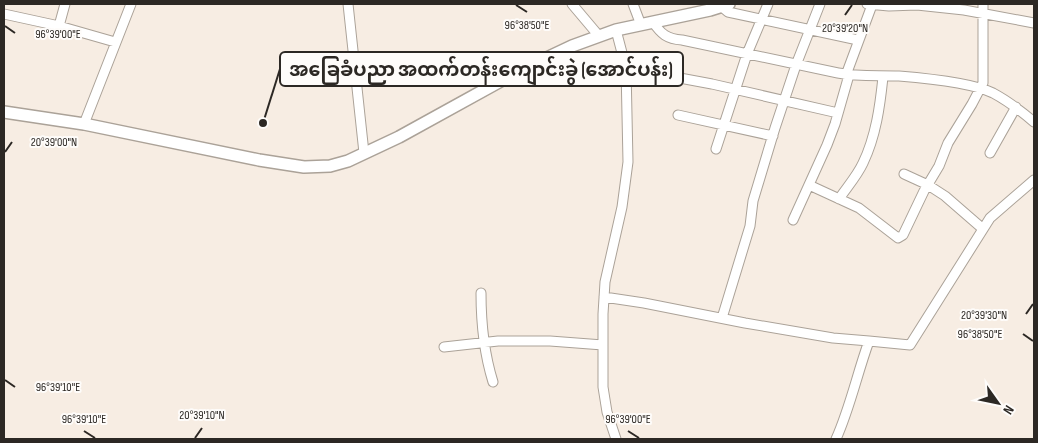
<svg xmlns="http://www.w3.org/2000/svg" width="1038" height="443" viewBox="0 0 1038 443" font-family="'Sofia Sans Condensed','Noto Sans Myanmar',sans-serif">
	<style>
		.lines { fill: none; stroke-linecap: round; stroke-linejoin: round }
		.minor-casing { stroke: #aba298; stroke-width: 11 }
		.major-casing { stroke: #aba298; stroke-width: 14 }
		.minor { stroke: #fff; stroke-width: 9 }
		.major { stroke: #fff; stroke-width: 11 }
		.ticks { fill: none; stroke: #2c2824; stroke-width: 2 }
		.ticks-label { font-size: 12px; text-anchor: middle; fill: #2c2824; stroke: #fefcfa; stroke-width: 4; stroke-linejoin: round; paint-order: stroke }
		.leader { fill: none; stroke: #2c2824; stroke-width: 2 }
		.callout-dot { fill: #2c2824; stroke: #fefcfa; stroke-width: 2 }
		.callout { fill: #fefcfa; stroke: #2c2824; stroke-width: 2 }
		.callout-label { font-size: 19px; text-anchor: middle; font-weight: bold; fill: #2c2824 }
	</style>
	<rect width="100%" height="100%" fill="#f7ede3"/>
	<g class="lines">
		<g class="minor-casing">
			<path id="minor" d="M 348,4 L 364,153
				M 572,4 L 599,36
				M 633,4 L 641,25
				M 867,4 L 889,6 L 917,5 L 964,10 L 1034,23
				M 722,7 L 728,12 L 858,40
				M 4,14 L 59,26 L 115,42
				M 653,22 C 661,34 667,39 682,40 L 838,73 C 859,77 879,75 899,76 C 923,78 973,83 993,93 C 1008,101 1021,111 1034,122
				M 59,26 L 65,4
				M 616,30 L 626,68 L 628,162 L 622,207 L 605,282 L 603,314 L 603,387 L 607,412 L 616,439
				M 626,68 L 712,84 L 838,113
				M 846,75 L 872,5
				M 678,115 L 773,136
				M 84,124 L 131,4
				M 716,149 L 747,54 L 768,4
				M 990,153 L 1016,107
				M 904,174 L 928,185 L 945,196 L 983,229
				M 809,185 L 859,208 L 898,238 L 903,235 L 924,191 L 939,166 L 948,143 L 972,104 L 983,83 L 983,4
				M 839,199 C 847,187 857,176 863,163 C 876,136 880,106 883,77
				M 793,220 L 827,145 L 835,124 L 849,75
				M 481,293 C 481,324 484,353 493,382
				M 604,297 L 644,303 L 745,323 L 833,338 L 869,341
				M 722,318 L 750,226 L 753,201 L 775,128 L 796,65 L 820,4
				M 444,347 L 498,341 L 550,341 L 603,345
				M 836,439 C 850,408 857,374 869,341 L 910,345 L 990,218 L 1034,180"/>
		</g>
		<g class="major-casing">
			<path id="major" d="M 4,112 L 84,124 L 259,160 L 304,167 L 330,166 L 348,161 L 399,137 L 517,72 L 572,46 L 616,30 L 710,10 L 729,4"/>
		</g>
		<use href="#minor" class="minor"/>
		<use href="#major" class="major"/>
	</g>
	<path class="ticks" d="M 516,5 L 527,12M 845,15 L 852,5M 5,26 L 15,33M 5,152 L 12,142M 1026,314 L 1033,304M 1023,334 L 1033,341M 5,380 L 15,387M 84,431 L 95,438M 628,431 L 639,438M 195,438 L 202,428"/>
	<g class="ticks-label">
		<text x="527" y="29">96°38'50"E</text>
		<text x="845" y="32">20°39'20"N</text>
		<text x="58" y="38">96°39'00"E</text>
		<text x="54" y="146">20°39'00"N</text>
		<text x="984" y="319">20°39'30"N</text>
		<text x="980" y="338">96°38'50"E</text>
		<text x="58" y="391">96°39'10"E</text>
		<text x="202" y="419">20°39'10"N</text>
		<text x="84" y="423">96°39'10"E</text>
		<text x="628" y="423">96°39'00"E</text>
	</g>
	<path class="leader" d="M263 123L280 69"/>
	<circle class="callout-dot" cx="263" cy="123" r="5"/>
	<rect class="callout" x="280" y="52" width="403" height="34" rx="5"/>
	<g class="callout-label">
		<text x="481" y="76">အခြေခံပညာ အထက်တန်းကျောင်းခွဲ (အောင်ပန်း)</text>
	</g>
	<rect width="1038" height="443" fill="none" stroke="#2c2824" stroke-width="10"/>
	<g transform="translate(998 403) rotate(123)" stroke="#fefcfa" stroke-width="4" paint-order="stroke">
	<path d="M0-4L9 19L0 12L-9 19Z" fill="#2c2824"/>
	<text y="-8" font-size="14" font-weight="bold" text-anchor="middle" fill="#2c2824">N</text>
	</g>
</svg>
